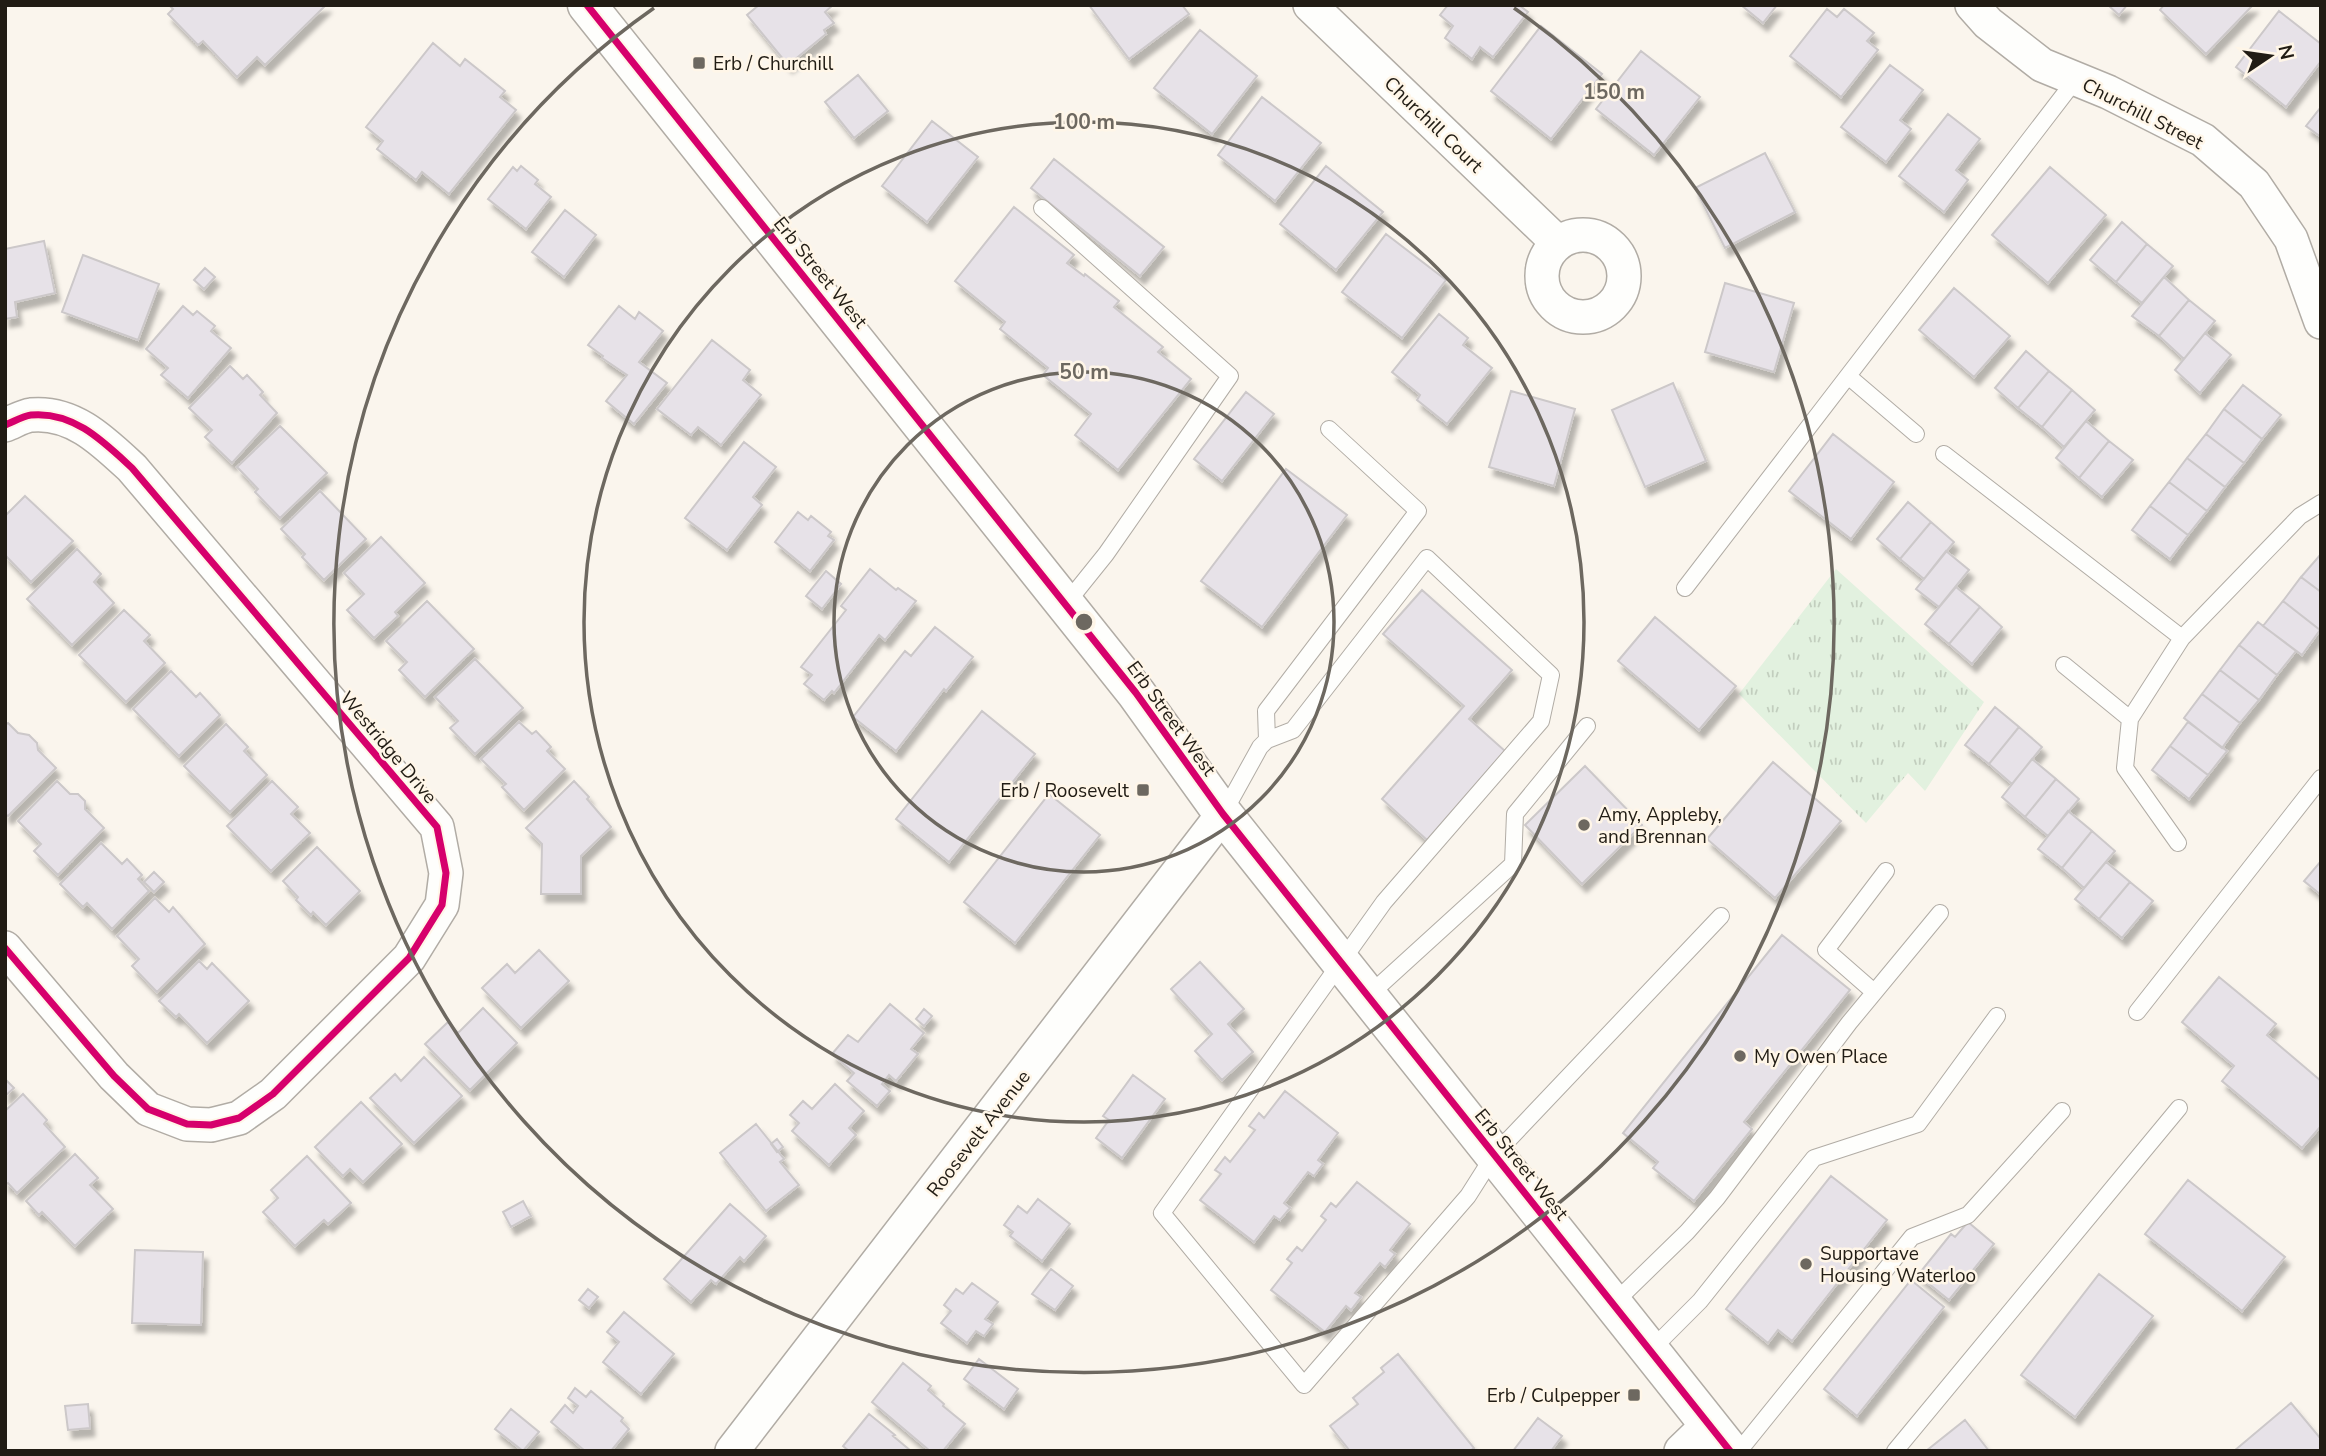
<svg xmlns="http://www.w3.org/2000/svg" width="2326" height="1456" viewBox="0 0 2326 1456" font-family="'Nunito Sans',sans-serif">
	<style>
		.park { fill: url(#park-tufts) }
		.building { fill: #e7e2e8; stroke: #ccc8c9; stroke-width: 2; filter: url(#shadow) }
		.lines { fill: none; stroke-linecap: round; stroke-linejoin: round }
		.service-casing { stroke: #b1aca5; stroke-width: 18 }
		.minor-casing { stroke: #b1aca5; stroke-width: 36 }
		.secondary-casing { stroke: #b1aca5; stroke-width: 41 }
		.service { stroke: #fefefc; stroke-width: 16 }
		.minor { stroke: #fefefc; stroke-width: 33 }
		.secondary { stroke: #fefefc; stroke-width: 38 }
		.cycleway-casing { stroke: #fff6e8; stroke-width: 11 }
		.cycleway { stroke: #d6006c; stroke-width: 7 }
		.ring { fill: none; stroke: #6d6860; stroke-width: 3.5 }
		.poi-dot { fill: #6d6860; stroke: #fff6e8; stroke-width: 2.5 }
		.labels { text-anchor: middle; stroke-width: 5; stroke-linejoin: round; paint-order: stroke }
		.poi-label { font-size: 19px; fill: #211c14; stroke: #fff6e8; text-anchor: start }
		.street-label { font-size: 19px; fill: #211c14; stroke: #fff6e8 }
		.centre { fill: #6d6860; stroke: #fff6e8; stroke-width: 3.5 }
		.ring-label { font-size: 21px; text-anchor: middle; font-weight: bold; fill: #6d6860; stroke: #fff6e8; stroke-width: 5; stroke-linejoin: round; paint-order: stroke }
	</style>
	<defs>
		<pattern id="park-tufts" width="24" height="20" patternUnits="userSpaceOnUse" patternTransform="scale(1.75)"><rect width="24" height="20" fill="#e2f1df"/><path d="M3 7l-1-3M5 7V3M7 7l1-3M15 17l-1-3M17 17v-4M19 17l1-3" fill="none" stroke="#c2cebe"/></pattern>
		<filter id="shadow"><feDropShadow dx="4.5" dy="8" stdDeviation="2" flood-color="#0004"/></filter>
	</defs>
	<rect width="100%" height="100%" fill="#faf5ed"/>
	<path class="park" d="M 1836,569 L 1984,702 L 1925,791 L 1908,773 L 1866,823 L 1739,694 Z"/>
	<path class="building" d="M 169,5 L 326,5 L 265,65 L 257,57 L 237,77 L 203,41 L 198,45 L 168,14 L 173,9 Z
		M 759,5 L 833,5 L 825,12 L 834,23 L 824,30 L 826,34 L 788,65 L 747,15 Z
		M 1089,5 L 1182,5 L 1189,14 L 1129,59 Z
		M 1448,5 L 1519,5 L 1528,12 L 1493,57 L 1480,47 L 1472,59 L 1445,38 L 1453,26 L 1440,15 Z
		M 1741,5 L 1777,5 L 1763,23 Z
		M 2108,5 L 2127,5 L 2119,15 Z
		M 2164,5 L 2253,5 L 2206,54 L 2160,10 Z
		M 1827,9 L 1837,17 L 1844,9 L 1874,33 L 1867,41 L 1878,50 L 1841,97 L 1790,56 Z
		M 2279,11 L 2321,44 L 2321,61 L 2286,107 L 2236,67 Z
		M 1541,26 L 1602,74 L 1551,139 L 1491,91 Z
		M 1200,30 L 1257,76 L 1212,134 L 1154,88 Z
		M 433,43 L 460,66 L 465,59 L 505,91 L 500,97 L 516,110 L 449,194 L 422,172 L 416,180 L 377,149 L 383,141 L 366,127 Z
		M 1641,51 L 1700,97 L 1654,155 L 1596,109 Z
		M 1890,65 L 1923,90 L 1900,120 L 1911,129 L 1886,162 L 1841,127 Z
		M 858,75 L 888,111 L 854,138 L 825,102 Z
		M 1262,97 L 1321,143 L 1275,201 L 1218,155 Z
		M 2321,107 L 2321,137 L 2306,126 Z
		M 1948,114 L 1980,139 L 1956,170 L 1968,180 L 1944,212 L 1899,176 Z
		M 932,121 L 978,157 L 927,222 L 882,186 Z
		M 1765,153 L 1795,212 L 1725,248 L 1695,188 Z
		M 1054,159 L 1164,247 L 1140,276 L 1031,188 Z
		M 521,166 L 538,180 L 535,184 L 551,197 L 526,229 L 488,199 L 513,167 L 517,171 Z
		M 1326,166 L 1383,212 L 1336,270 L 1280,224 Z
		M 2050,167 L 2106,215 L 2048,283 L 1992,235 Z
		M 1014,207 L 1074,255 L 1067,263 L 1084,276 L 1085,274 L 1119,301 L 1114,307 L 1163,347 L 1158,352 L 1191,379 L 1118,470 L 1075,435 L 1091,414 L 1043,375 L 1048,368 L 1000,329 L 1005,322 L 955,281 Z
		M 565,210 L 596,235 L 564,277 L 532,252 Z
		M 2122,222 L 2147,244 L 2116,282 L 2090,260 Z
		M 1386,234 L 1446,280 L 1402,338 L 1342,292 Z
		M 44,241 L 55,293 L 15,302 L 17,317 L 5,319 L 5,249 Z
		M 2147,244 L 2173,266 L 2142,303 L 2116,282 Z
		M 83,255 L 159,284 L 138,340 L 62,312 Z
		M 205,268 L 215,277 L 204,289 L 194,280 Z
		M 2164,277 L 2189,300 L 2159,336 L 2132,316 Z
		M 1725,283 L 1794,303 L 1774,372 L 1705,352 Z
		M 1954,288 L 2010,336 L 1974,377 L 1919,330 Z
		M 2189,300 L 2215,321 L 2184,359 L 2159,336 Z
		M 183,306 L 193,315 L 197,311 L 215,326 L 211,331 L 231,348 L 188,398 L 161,375 L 168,368 L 146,349 Z
		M 619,306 L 635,319 L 639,312 L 663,331 L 639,362 L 667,383 L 634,424 L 606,401 L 627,375 L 602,358 L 603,356 L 588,345 Z
		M 1439,314 L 1468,338 L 1463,345 L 1492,368 L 1447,424 L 1417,400 L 1420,395 L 1392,372 Z
		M 2205,333 L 2231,355 L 2200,393 L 2175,370 Z
		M 712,340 L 750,370 L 743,380 L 761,395 L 721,445 L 698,427 L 691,435 L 657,409 Z
		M 2026,351 L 2049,371 L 2018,408 L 1995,388 Z
		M 230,366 L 243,379 L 247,375 L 263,392 L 260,395 L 277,413 L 232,463 L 205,437 L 212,430 L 189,408 Z
		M 2049,371 L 2072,390 L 2042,427 L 2018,408 Z
		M 1673,383 L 1706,461 L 1645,487 L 1612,410 Z
		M 2243,385 L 2281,415 L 2262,439 L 2224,409 Z
		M 2072,390 L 2095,410 L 2064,447 L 2042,427 Z
		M 1511,391 L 1575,409 L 1554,486 L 1489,467 Z
		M 1246,392 L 1274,414 L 1222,481 L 1194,459 Z
		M 2224,409 L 2262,439 L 2244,463 L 2206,434 Z
		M 2086,421 L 2109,441 L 2079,478 L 2056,458 Z
		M 280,426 L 327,473 L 280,518 L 255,492 L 258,489 L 237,467 Z
		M 1833,434 L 1894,482 L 1851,539 L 1789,491 Z
		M 2206,434 L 2244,463 L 2225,487 L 2187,458 Z
		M 2109,441 L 2133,460 L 2102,497 L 2079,478 Z
		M 744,442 L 776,467 L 753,497 L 762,505 L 727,550 L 685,518 Z
		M 2187,458 L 2225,487 L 2207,511 L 2169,482 Z
		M 1286,469 L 1347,515 L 1262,627 L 1201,581 Z
		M 2169,482 L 2207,511 L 2188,535 L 2150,506 Z
		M 320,491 L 366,539 L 324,580 L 302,557 L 305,554 L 281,529 Z
		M 25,496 L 73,541 L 31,582 L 5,555 L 5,516 Z
		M 1908,502 L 1931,522 L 1900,559 L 1877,539 Z
		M 2150,506 L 2188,535 L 2170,559 L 2132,530 Z
		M 798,512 L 808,520 L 811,516 L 831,532 L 828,536 L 834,540 L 810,571 L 775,542 Z
		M 1931,522 L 1954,542 L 1924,579 L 1900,559 Z
		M 381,537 L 425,583 L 395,612 L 398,616 L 374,638 L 347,610 L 364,594 L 344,573 Z
		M 77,549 L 101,574 L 94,582 L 114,603 L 72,645 L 27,599 Z
		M 1946,551 L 1969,570 L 1939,607 L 1916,589 Z
		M 2321,554 L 2321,592 L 2301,577 Z
		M 870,569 L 896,590 L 898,588 L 916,601 L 885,640 L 879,635 L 834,693 L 832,691 L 824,700 L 804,684 L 812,675 L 801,667 L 846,610 L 841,606 Z
		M 826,571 L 841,584 L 822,609 L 806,596 Z
		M 2301,577 L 2321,592 L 2320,630 L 2283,601 Z
		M 1956,587 L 1980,607 L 1949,644 L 1925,624 Z
		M 1422,590 L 1512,670 L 1469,719 L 1505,751 L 1427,840 L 1382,799 L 1464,706 L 1383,634 Z
		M 427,601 L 474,649 L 425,697 L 399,670 L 407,662 L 386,641 Z
		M 2283,601 L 2320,630 L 2302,655 L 2263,626 Z
		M 1980,607 L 2002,627 L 1972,664 L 1949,644 Z
		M 124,610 L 150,635 L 144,641 L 165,663 L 126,702 L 79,655 Z
		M 1655,617 L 1736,686 L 1699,730 L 1618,661 Z
		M 2258,622 L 2296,651 L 2277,675 L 2239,645 Z
		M 935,627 L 973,657 L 946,691 L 944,689 L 896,751 L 853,717 L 905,651 L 911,656 Z
		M 2239,645 L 2277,675 L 2259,700 L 2220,670 Z
		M 475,659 L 523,708 L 475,754 L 450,728 L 458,721 L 435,697 Z
		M 2220,670 L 2259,700 L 2240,723 L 2202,694 Z
		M 171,671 L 196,697 L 200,693 L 220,715 L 179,756 L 133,709 Z
		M 2202,694 L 2240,723 L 2222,748 L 2184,718 Z
		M 1995,707 L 2019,727 L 1989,764 L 1965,745 Z
		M 982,711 L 1035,754 L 949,862 L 896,819 Z
		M 519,722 L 532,734 L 536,731 L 551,747 L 547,751 L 565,769 L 524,810 L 502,787 L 506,784 L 481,759 Z
		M 2188,722 L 2227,751 L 2208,775 L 2170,746 Z
		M 8,723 L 18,733 L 29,735 L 37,743 L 38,750 L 56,768 L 8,816 L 5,814 L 5,725 Z
		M 226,724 L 248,747 L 244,751 L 267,775 L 230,812 L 184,766 Z
		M 2019,727 L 2042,747 L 2012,784 L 1989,764 Z
		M 2170,746 L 2208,775 L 2189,799 L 2152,770 Z
		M 2032,759 L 2056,779 L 2025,817 L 2002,797 Z
		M 1773,762 L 1841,821 L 1775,898 L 1707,839 Z
		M 1585,766 L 1642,825 L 1582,884 L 1525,825 Z
		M 2056,779 L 2079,799 L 2048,836 L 2025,817 Z
		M 57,781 L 70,794 L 78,794 L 85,801 L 85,809 L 104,828 L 58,875 L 34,851 L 41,844 L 18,821 Z
		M 272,781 L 298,807 L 291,814 L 310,833 L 271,871 L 227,826 Z
		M 574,781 L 589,797 L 587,799 L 611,827 L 581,856 L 581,894 L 541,894 L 542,844 L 526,828 Z
		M 1049,794 L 1100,835 L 1015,943 L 964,902 Z
		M 2068,811 L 2092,831 L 2062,868 L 2038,849 Z
		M 2092,831 L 2115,851 L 2084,888 L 2062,868 Z
		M 101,843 L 122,864 L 127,859 L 142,875 L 138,879 L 149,891 L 112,929 L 87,903 L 83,907 L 60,884 Z
		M 317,847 L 360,891 L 326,925 L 313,912 L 311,915 L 296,900 L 298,897 L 283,881 Z
		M 2321,861 L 2321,895 L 2304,881 Z
		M 2106,862 L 2130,882 L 2099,919 L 2075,899 Z
		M 154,872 L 164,882 L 154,892 L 144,882 Z
		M 2130,882 L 2153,901 L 2122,938 L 2099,919 Z
		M 155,898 L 169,912 L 173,907 L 205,944 L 157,992 L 132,966 L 139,959 L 117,936 Z
		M 1782,935 L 1850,990 L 1744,1122 L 1752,1129 L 1694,1201 L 1653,1168 L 1658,1162 L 1623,1133 Z
		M 539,950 L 569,981 L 521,1028 L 482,988 L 507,964 L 515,973 Z
		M 199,961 L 207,969 L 212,963 L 249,1001 L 207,1043 L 179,1014 L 176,1017 L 159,1001 Z
		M 1200,962 L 1244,1009 L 1228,1024 L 1253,1052 L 1222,1080 L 1195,1051 L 1212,1034 L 1171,989 Z
		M 2219,977 L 2276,1024 L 2267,1035 L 2321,1081 L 2321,1126 L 2302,1148 L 2222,1081 L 2234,1066 L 2182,1022 Z
		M 890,1004 L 924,1033 L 911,1049 L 918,1054 L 896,1081 L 889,1075 L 882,1084 L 890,1091 L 877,1106 L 847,1081 L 854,1073 L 832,1054 L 848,1035 L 858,1042 Z
		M 483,1008 L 517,1043 L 470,1090 L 425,1044 L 448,1022 L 458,1033 Z
		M 924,1009 L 932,1016 L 924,1026 L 916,1019 Z
		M 424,1057 L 462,1096 L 414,1143 L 370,1098 L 395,1074 L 401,1081 Z
		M 1133,1075 L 1165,1099 L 1122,1158 L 1096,1138 L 1109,1120 L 1103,1116 Z
		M 5,1079 L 14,1088 L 5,1096 Z
		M 835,1084 L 864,1111 L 849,1128 L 856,1135 L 829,1165 L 792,1131 L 799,1123 L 790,1115 L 803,1101 L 812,1109 Z
		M 1285,1091 L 1338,1133 L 1318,1160 L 1323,1164 L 1314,1176 L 1308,1172 L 1284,1203 L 1290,1208 L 1280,1220 L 1274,1216 L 1254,1242 L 1200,1200 L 1221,1174 L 1215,1170 L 1225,1157 L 1230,1162 L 1255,1130 L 1249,1126 L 1259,1113 L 1264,1118 Z
		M 23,1094 L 47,1120 L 44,1124 L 65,1147 L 17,1193 L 8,1183 L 5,1185 L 5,1111 Z
		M 361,1102 L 402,1144 L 363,1182 L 350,1169 L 343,1176 L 315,1147 Z
		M 756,1124 L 784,1159 L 780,1162 L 799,1185 L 766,1211 L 720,1153 Z
		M 777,1139 L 783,1147 L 777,1152 L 771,1144 Z
		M 75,1154 L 98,1178 L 90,1185 L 113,1209 L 75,1246 L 42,1212 L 39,1215 L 26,1201 Z
		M 307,1156 L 351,1203 L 328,1224 L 324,1220 L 295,1246 L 263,1212 L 278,1198 L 271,1190 Z
		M 1831,1176 L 1887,1220 L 1792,1341 L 1778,1330 L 1768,1343 L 1726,1309 Z
		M 2188,1180 L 2285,1257 L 2242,1311 L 2145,1234 Z
		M 1357,1182 L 1410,1224 L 1390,1250 L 1395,1254 L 1385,1267 L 1380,1263 L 1355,1293 L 1361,1297 L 1351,1310 L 1346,1306 L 1325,1332 L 1271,1290 L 1292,1263 L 1287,1259 L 1297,1247 L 1302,1251 L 1326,1220 L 1321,1216 L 1331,1203 L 1336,1207 Z
		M 1038,1199 L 1070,1224 L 1042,1261 L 1010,1236 L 1013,1232 L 1004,1225 L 1018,1206 L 1027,1213 Z
		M 523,1201 L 531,1216 L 511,1227 L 503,1212 Z
		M 730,1204 L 766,1236 L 744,1261 L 740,1257 L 716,1284 L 711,1280 L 691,1302 L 664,1279 Z
		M 1968,1222 L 1994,1244 L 1949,1300 L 1918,1275 L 1951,1234 L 1955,1237 Z
		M 135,1250 L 203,1252 L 201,1325 L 132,1323 Z
		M 1051,1269 L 1073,1286 L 1055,1310 L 1032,1294 Z
		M 2099,1274 L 2153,1316 L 2075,1417 L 2021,1375 Z
		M 1911,1280 L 1944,1307 L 1857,1416 L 1824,1389 Z
		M 972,1283 L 998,1302 L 985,1319 L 993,1324 L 984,1336 L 976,1331 L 967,1343 L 941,1323 L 951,1311 L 944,1305 L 956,1289 L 963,1294 Z
		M 588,1289 L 598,1297 L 589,1308 L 579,1300 Z
		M 624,1312 L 674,1354 L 641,1394 L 603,1362 L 619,1342 L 607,1332 Z
		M 1398,1354 L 1474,1448 L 1470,1451 L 1350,1451 L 1330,1426 L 1358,1404 L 1353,1398 L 1384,1372 L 1381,1368 Z
		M 979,1359 L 1018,1389 L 1004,1409 L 964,1379 Z
		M 903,1363 L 931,1386 L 928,1390 L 944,1404 L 943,1406 L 965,1424 L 943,1451 L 930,1451 L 872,1402 Z
		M 575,1388 L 586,1397 L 591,1391 L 623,1418 L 621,1421 L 629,1429 L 611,1451 L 585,1451 L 551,1422 L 565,1405 L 573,1413 L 578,1406 L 568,1398 Z
		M 2291,1403 L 2321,1439 L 2321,1451 L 2234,1451 Z
		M 88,1404 L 90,1428 L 68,1430 L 65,1406 Z
		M 511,1409 L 539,1432 L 523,1451 L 495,1429 Z
		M 869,1414 L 895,1435 L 893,1436 L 911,1451 L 849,1451 L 843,1446 Z
		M 1538,1418 L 1562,1436 L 1551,1451 L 1513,1451 Z
		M 1965,1420 L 1989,1451 L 1926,1451 Z"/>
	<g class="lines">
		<g class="service-casing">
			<path id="service" d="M 1042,208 L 1230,376 L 1106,554 L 1065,605
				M 1848,376 L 1916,434
				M 1944,454 L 2182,638
				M 1685,588 L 2076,79
				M 2064,665 L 2130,719
				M 1267,740 L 1266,711 L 1418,511 L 1329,429
				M 1223,814 L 1260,747 L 1267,740 L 1293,730 L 1427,558 L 1551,675 L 1541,721 L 1384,902 L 1162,1213 L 1304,1385 L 1468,1196 L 1494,1155 L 1721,916
				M 2178,843 L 2125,768 L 2130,719 L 2182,638 L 2300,516 L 2321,503
				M 1874,992 L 1826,950 L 1886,871
				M 1368,996 L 1513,864 L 1515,814 L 1587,726
				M 2137,1012 L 2321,778
				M 1613,1304 L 1687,1232 L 1717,1198 L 1849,1023 L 1940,913
				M 1651,1350 L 1700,1301 L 1814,1158 L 1918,1124 L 1997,1016
				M 1739,1451 L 1912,1237 L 1968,1215 L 2062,1111
				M 1895,1451 L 2179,1108"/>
		</g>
		<g class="minor-casing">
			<path id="minor" d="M 1310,5 L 1558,243
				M 1972,5 L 1988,23 L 2042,65 L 2108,92 L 2203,140 L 2254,184 L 2291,239 L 2321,322
				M1542 276a41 41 0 1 1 82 0a41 41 0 1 1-82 0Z
				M 5,425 C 13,422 23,416 31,415 C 73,411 103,441 132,468 L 437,827 L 446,873 L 442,905 L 409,958 L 273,1094 L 239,1118 L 211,1125 L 187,1124 L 148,1109 L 114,1076 L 5,948
				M 732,1451 L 1223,814
				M 1681,1451 L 1709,1424"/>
		</g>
		<g class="secondary-casing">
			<path id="secondary" d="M 587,5 L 1136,693 L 1223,814 L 1730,1451"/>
		</g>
		<use href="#service" class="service"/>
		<use href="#minor" class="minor"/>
		<use href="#secondary" class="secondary"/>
		<g class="cycleway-casing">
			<path id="cycleway" d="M 587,5 L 1136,693 L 1223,814 L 1730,1451
				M 5,425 C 13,422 23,416 31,415 C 73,411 103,441 132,468 L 437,827 L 446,873 L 442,905 L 409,958 L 273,1094 L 239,1118 L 211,1125 L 187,1124 L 148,1109 L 114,1076 L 5,948"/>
		</g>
		<use href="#cycleway" class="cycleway"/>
	</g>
	<g class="ring">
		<circle cx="1084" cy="622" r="250"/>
		<circle cx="1084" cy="622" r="500"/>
		<path d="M1514 8A750 750 0 1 1 654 8"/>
	</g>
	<g class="poi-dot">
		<rect x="692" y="56" width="14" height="14" rx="3.5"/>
		<rect x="1136" y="783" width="14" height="14" rx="3.5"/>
		<circle cx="1584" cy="825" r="7"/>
		<circle cx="1740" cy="1056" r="7"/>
		<circle cx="1806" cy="1264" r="7"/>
		<rect x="1627" y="1388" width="14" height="14" rx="3.5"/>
	</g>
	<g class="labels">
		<g class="poi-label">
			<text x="713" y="70">Erb / Churchill</text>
			<text x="1129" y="797" text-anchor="end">Erb / Roosevelt</text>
			<text x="1598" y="821">Amy, Appleby,<tspan x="1598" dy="22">and Brennan</tspan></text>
			<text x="1754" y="1063">My Owen Place</text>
			<text x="1820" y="1260">Supportave<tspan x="1820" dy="22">Housing Waterloo</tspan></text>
			<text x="1620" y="1402" text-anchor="end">Erb / Culpepper</text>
		</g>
		<g class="street-label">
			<text transform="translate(2143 113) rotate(27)" y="7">Churchill Street</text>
			<text transform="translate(1434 124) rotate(44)" y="7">Churchill Court</text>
			<text transform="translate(821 272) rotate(51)" y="7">Erb Street West</text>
			<text transform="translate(1172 718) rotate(54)" y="7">Erb Street West</text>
			<text transform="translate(389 747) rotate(50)" y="7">Westridge Drive</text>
			<text transform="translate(978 1133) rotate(-52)" y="7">Roosevelt Avenue</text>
			<text transform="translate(1522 1164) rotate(51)" y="7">Erb Street West</text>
		</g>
	</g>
	<circle cx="1084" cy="622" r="10" class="centre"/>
	<g class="ring-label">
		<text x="1614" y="99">150 m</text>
		<text x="1084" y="129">100 m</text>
		<text x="1084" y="379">50 m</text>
	</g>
	<rect width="2326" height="1456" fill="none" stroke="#211c14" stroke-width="14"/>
	<g transform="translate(2270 56) rotate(77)" stroke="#fff6e8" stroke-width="5" paint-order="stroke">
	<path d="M0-5L12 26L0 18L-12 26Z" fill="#211c14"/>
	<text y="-10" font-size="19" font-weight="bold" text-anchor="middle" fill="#211c14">N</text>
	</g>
</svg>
